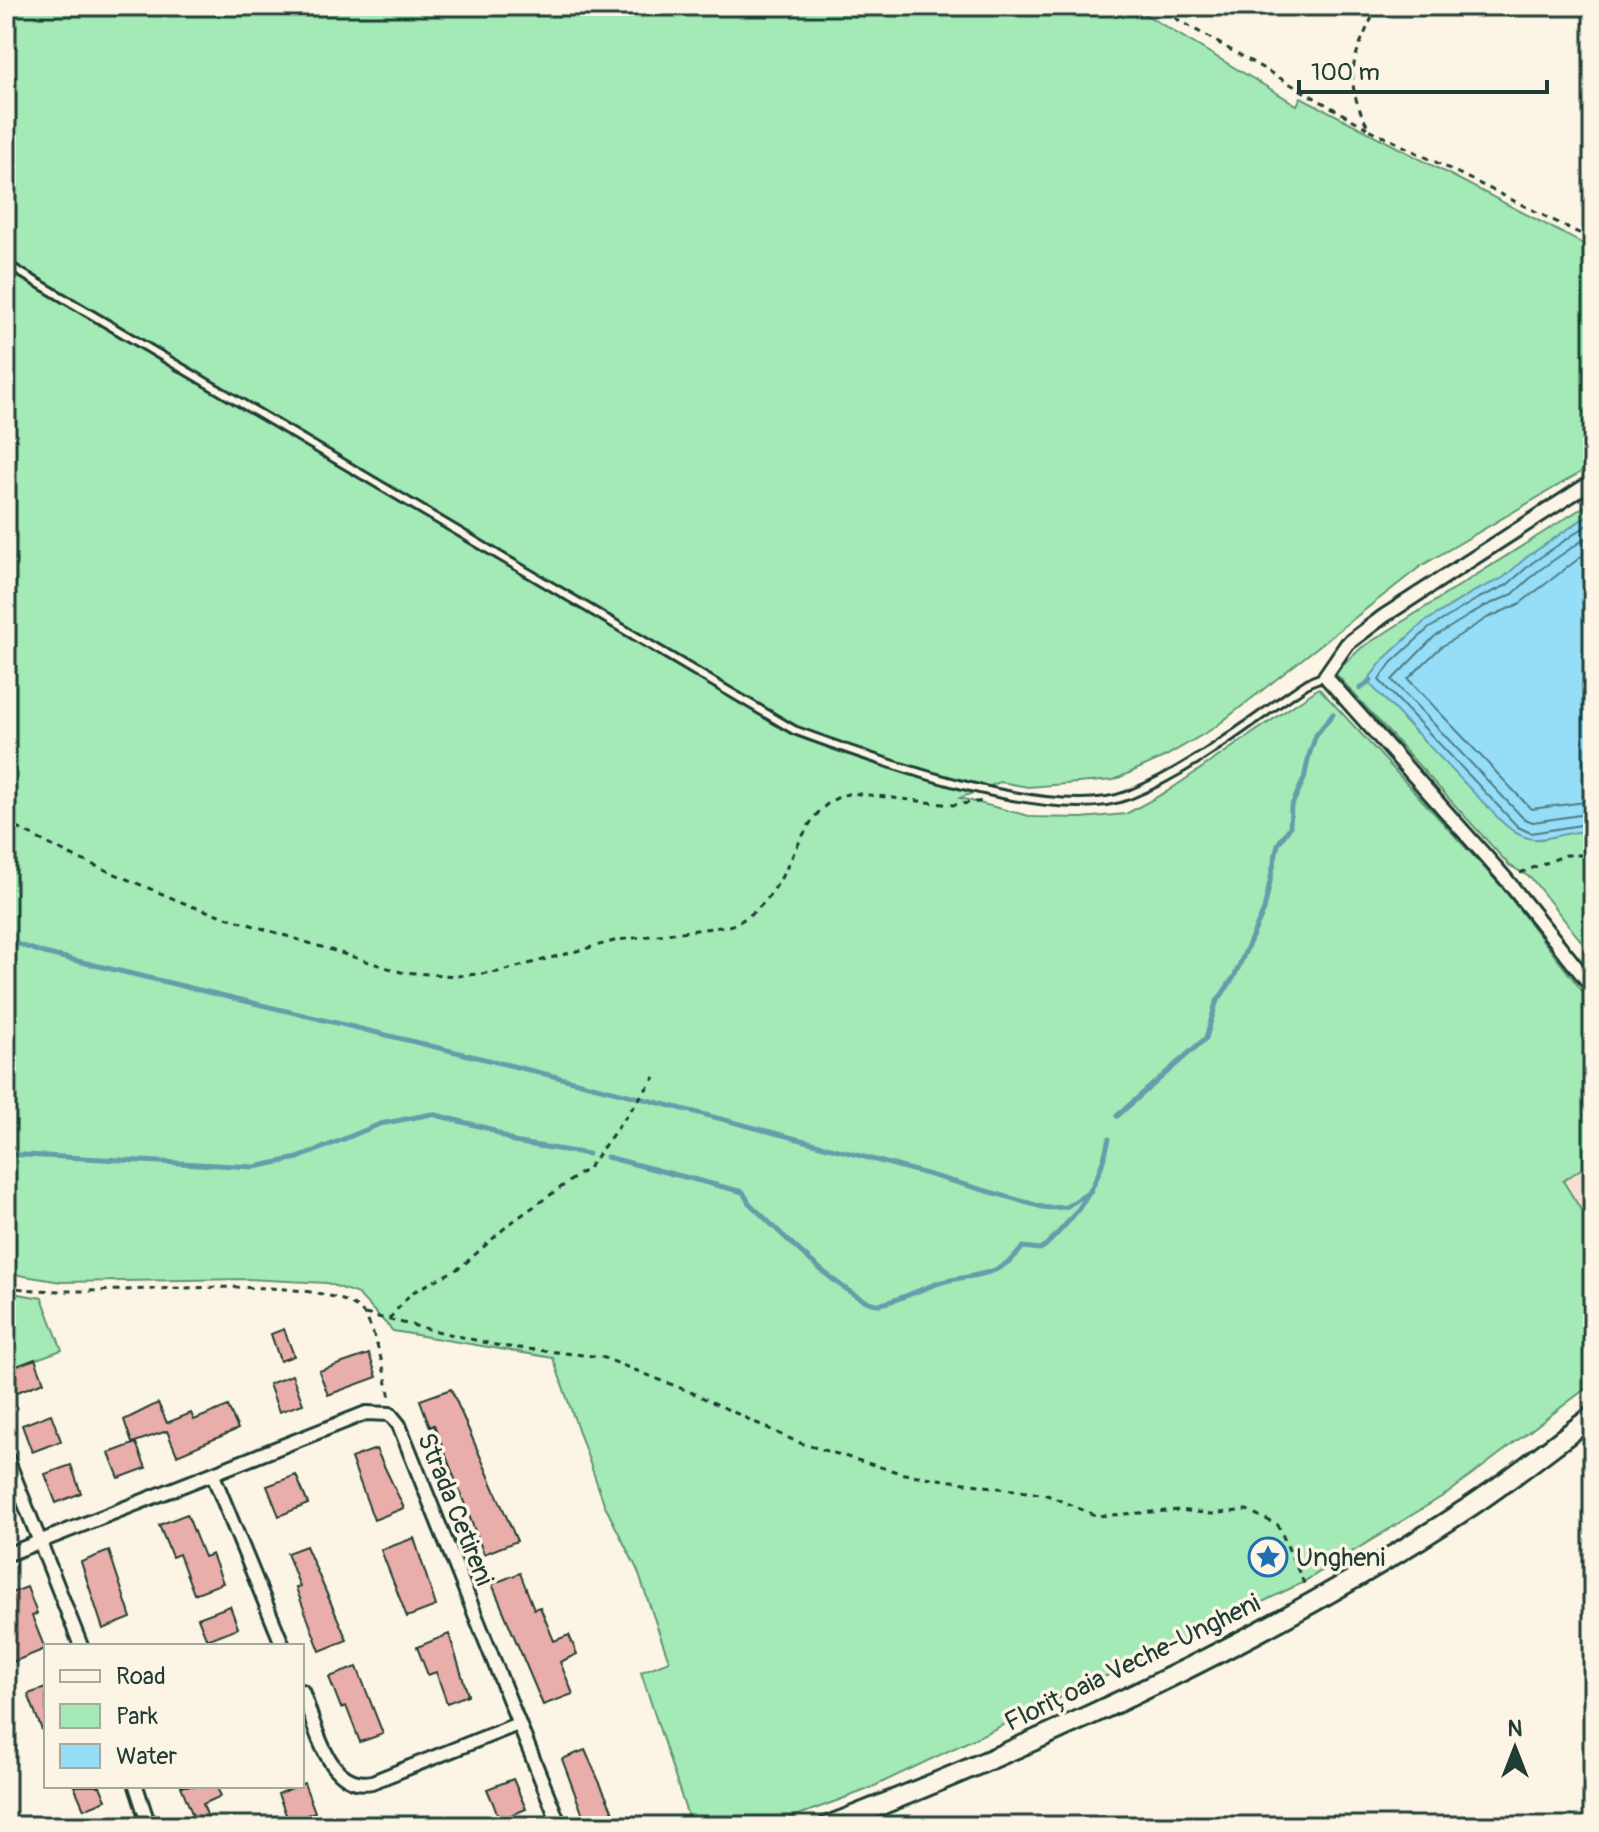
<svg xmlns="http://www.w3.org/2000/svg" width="1599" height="1832" viewBox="0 0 1599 1832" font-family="Pangolin,sans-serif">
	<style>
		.built { fill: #f6e0d3 }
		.green { fill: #a3eab6; stroke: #619475; stroke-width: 2 }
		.water { fill: #96ddf8; stroke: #669daa; stroke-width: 2 }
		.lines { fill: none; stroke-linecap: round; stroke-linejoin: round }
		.shore { stroke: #4f7d82; stroke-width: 2 }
		.stream { stroke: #669daa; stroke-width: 5 }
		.building { fill: #e9aea9; stroke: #1f3d34; stroke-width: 2 }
		.service-casing { stroke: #1f3d34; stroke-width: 12 }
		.minor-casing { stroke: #1f3d34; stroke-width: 18 }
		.secondary-casing { stroke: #1f3d34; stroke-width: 24 }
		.path { stroke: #1f3d34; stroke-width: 3; stroke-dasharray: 6 6; stroke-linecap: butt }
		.service { stroke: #fcf5e5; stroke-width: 6 }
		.minor { stroke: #fcf5e5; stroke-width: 12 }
		.secondary { stroke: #fcf5e5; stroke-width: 18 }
		.labels { text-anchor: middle; stroke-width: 7; stroke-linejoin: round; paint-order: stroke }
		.street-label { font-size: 26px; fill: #1f3d34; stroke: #fcf5e5 }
		.poi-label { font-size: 26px; fill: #1f3d34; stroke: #fcf5e5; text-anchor: start }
	</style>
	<rect width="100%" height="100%" fill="#fcf5e5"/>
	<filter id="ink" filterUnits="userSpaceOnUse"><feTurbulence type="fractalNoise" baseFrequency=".0125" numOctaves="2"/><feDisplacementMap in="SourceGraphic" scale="16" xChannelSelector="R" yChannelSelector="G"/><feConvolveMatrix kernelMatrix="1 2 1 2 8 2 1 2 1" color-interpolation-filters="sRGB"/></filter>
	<g filter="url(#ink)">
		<path class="built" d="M 1593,1161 L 1593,1229 L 1563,1181 Z"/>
		<path class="green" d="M 6,6 L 1131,6 L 1297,105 L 1301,97 L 1593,249 L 1593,465 L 1421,566 L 1214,728 L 1166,756 L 1114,780 L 1028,787 L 1000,782 L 960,798 L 1033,817 L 1081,818 L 1126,814 L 1168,791 L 1319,688 L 1501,886 L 1593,1005 L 1593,1161 L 1563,1181 L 1593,1229 L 1593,1383 L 1451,1491 L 1300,1584 L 866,1790 L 769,1826 L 691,1826 L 641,1672 L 669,1661 L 637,1569 L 605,1506 L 553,1358 L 393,1331 L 358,1294 L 327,1283 L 247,1279 L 61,1282 L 6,1273 Z
			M 1593,501 L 1593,512 L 1527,557 L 1503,579 L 1473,592 L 1423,623 L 1403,720 L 1448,762 L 1580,831 L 1593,831 L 1593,956 L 1531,878 L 1509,865 L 1335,673 L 1361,648 Z
			M 6,1292 L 42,1298 L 62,1350 L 6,1370 Z"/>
		<path class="water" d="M 1593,512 L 1593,831 C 1550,830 1536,856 1500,820 L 1367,681 L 1385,658 L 1423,623 L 1473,592 L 1503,578 L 1527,557 Z"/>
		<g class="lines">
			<path class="shore" d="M 1593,521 L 1532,563 L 1507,585 L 1477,599 L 1428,629 L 1391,663 L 1379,680 L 1518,827 L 1531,833 L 1593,823
				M 1593,533 L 1538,571 L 1513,594 L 1481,608 L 1434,637 L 1392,680 L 1524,819 L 1533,822 L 1593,813
				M 1593,548 L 1519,604 L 1487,618 L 1441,647 L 1408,679 L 1531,809 L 1593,801"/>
			<path class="stream" d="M 1360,689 L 1371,680
				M 6,940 L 44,953 C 380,1033 715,1112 1046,1208 L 1066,1207 L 1091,1191
				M 1117,1116 L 1206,1038 L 1216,1003 L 1234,977 L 1264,910 L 1278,844 L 1290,827 L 1291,807 L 1304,779 L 1309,755 L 1316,735 L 1333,714
				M 6,1154 L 255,1167 L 298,1158 L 380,1124 L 432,1114 L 490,1129 L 514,1142 L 588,1154
				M 607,1157 L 743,1192 L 749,1203 C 772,1224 851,1306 879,1304 C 893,1303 925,1287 942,1282 C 976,1273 998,1279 1023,1247 L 1040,1249 L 1045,1246 C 1080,1212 1099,1186 1109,1139"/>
		</g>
		<path class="building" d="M 284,1329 L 294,1356 L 280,1361 L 271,1334 Z
			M 369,1354 L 377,1377 L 328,1395 L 319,1371 Z
			M 35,1359 L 44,1382 L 12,1394 L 6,1370 Z
			M 292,1375 L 303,1404 L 279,1412 L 269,1384 Z
			M 451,1389 L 517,1541 L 484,1554 L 434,1425 L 430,1427 L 420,1400 Z
			M 158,1403 L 167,1423 L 191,1413 L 194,1420 L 228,1406 L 238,1429 L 177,1455 L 167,1431 L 132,1443 L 124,1420 Z
			M 51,1414 L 61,1441 L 32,1452 L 22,1425 Z
			M 136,1443 L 146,1468 L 119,1478 L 109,1453 Z
			M 376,1449 L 404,1508 L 374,1520 L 351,1458 Z
			M 71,1465 L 81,1493 L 56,1503 L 45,1474 Z
			M 296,1475 L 308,1504 L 279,1516 L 267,1486 Z
			M 187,1514 L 204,1557 L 212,1554 L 223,1583 L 194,1594 L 179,1554 L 172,1557 L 159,1525 Z
			M 414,1538 L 436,1606 L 407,1617 L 381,1550 Z
			M 306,1546 L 347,1640 L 320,1651 L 296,1588 L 300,1587 L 287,1553 Z
			M 109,1551 L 131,1618 L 103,1629 L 81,1562 Z
			M 520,1573 L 534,1609 L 540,1607 L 554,1641 L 569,1635 L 577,1654 L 560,1662 L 573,1694 L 543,1705 L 492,1584 Z
			M 27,1587 L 37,1614 L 32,1616 L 45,1649 L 13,1662 L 6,1644 L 6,1635 L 11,1633 L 6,1620 L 6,1595 Z
			M 230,1606 L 238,1628 L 207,1640 L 198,1618 Z
			M 449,1634 L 468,1695 L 447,1703 L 436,1672 L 428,1675 L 417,1647 Z
			M 357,1667 L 383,1734 L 360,1742 L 346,1706 L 341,1708 L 329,1677 Z
			M 46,1688 L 46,1738 L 45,1738 L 28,1694 Z
			M 585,1750 L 616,1819 L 598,1826 L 587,1826 L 562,1759 Z
			M 513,1779 L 526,1809 L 500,1820 L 487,1789 Z
			M 304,1783 L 315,1812 L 289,1822 L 278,1794 Z
			M 74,1786 L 100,1786 L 106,1800 L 84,1809 Z
			M 181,1786 L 216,1786 L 221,1796 L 203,1804 L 211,1826 L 197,1826 Z"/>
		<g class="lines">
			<g class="service-casing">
				<path id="service" d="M 6,264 L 794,730 C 870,758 1053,826 1129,795 C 1195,768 1250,721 1309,682 L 1325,676"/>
			</g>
			<g class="minor-casing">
				<path id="minor" d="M 1593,481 L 1384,616 L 1347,644 L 1325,676 L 1505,878 L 1593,988
					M 6,1456 L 81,1646
					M 213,1475 L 283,1646
					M 6,1555 L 366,1413 L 390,1414 L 399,1425 L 560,1826
					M 302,1691 C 315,1723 327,1791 372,1782 L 518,1724
					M 136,1786 L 149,1826"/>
			</g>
			<g class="secondary-casing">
				<path id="secondary" d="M 828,1826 C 1050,1739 1272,1638 1471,1506 C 1513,1478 1552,1446 1593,1416"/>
			</g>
			<path class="path" d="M 1154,6 L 1369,129
				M 1377,6 C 1354,58 1340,75 1369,129 L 1593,240
				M 6,822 L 70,855 L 191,906 L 401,972 L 457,976 L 498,972 L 618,940 L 729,926 C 799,901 789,805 852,793 L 952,805 L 984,801
				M 1520,873 L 1566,855 L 1593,855
				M 6,1286 C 85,1304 313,1264 362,1312 C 374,1324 387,1380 390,1399
				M 365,1314 L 500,1346 L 602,1357 L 693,1393 L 797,1442 L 904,1474 L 1047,1495 L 1097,1516 L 1180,1510 L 1211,1514 L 1247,1510 L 1278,1525 L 1306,1588
				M 389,1319 L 411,1293 L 461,1267 L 508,1225 L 588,1168 L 655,1077"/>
			<use href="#service" class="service"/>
			<use href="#minor" class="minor"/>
			<use href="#secondary" class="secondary"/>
		</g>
	</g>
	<defs>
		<g id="sight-ring" transform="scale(2)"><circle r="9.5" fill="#fcf5e5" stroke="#1f6fb2" stroke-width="1.5"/><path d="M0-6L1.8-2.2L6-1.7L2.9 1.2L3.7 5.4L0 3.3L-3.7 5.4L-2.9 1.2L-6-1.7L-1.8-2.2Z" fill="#1f6fb2"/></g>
	</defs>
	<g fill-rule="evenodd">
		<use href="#sight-ring" x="1268" y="1557"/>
	</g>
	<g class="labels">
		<g class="street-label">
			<text transform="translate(456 1509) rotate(68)" y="9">Strada Cetireni</text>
			<text transform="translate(1132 1662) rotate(-26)" y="9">Florițoaia Veche-Ungheni</text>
		</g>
		<g class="poi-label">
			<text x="1296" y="1566">Ungheni</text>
		</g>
	</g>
	<rect width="1599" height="1832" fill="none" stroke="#fcf5e5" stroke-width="32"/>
	<rect x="16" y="16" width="1567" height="1800" fill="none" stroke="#1f3d34" stroke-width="3" filter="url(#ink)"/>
	<rect x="44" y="1644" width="260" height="144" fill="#fcf5e5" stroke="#a4ab9e" stroke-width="2"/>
	<rect x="60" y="1670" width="40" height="12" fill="#fcf5e5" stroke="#a4ab9e" stroke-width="2"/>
	<text x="116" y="1684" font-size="24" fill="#1f3d34">Road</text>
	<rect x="60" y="1704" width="40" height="24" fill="#a3eab6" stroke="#a4ab9e" stroke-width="2"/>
	<text x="116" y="1724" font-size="24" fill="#1f3d34">Park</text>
	<rect x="60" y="1744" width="40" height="24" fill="#96ddf8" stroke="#a4ab9e" stroke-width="2"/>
	<text x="116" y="1764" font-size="24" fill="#1f3d34">Water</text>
	<g transform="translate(1515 1748)" stroke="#fcf5e5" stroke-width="6" paint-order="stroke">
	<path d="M0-6L14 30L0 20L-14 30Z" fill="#1f3d34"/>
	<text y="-12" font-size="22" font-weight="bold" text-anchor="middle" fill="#1f3d34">N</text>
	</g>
	<path d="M1299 80v12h248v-12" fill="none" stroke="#1f3d34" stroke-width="4"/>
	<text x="1311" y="80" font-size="24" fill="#1f3d34" stroke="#fcf5e5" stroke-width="6" paint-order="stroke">100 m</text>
</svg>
